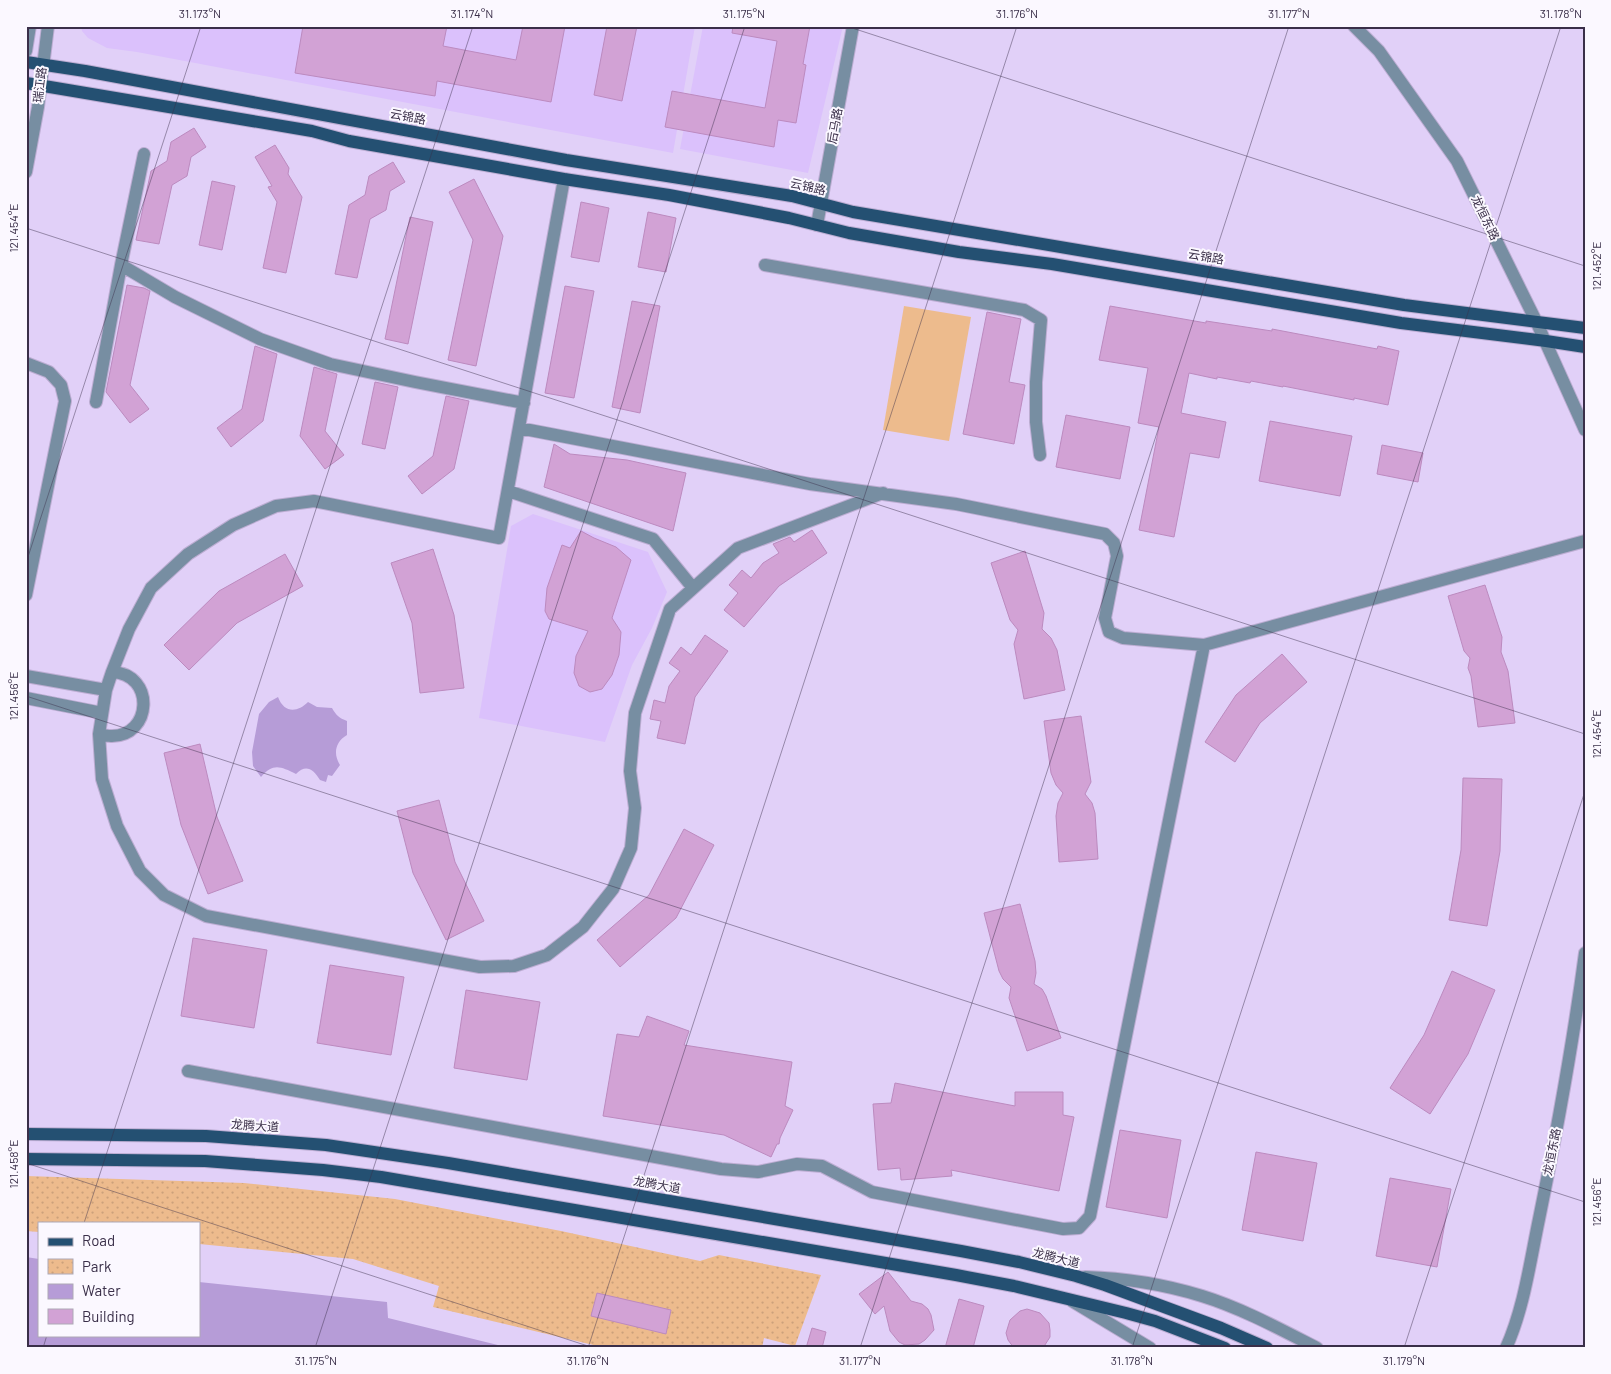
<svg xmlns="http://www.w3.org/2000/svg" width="1611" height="1374" viewBox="0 0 1611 1374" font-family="Barlow,'Noto Sans SC',sans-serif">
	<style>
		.built { fill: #dbc1fc }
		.park { fill: url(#park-dots) }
		.pitch { fill: #edbb8d }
		.water { fill: #b69cd7 }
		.building { fill: #d2a2d5; stroke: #bc8abf }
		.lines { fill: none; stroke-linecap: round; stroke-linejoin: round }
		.minor-casing { stroke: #bcadd2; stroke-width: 14 }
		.major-casing { stroke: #bcadd2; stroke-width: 14 }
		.minor { stroke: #778ea2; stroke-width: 12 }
		.major { stroke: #245072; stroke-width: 12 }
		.ticks { fill: none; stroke: #3a2f49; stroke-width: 1; stroke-opacity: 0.45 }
		.labels { text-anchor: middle; stroke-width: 4; stroke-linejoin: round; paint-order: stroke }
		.street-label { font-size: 12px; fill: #3a2f49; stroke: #fbf8ff }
		.neatline { fill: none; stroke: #3a2f49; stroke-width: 2 }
		.ticks-label { font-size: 12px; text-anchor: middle; fill: #3a2f49 }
	</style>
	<defs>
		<pattern id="park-dots" width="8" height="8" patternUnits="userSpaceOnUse" patternTransform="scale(1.25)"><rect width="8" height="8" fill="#edbb8d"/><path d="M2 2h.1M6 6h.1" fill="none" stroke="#cca17b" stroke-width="1.8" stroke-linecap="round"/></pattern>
	</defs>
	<rect width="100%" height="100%" fill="#e1d0f8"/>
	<path class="built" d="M 81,26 L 695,26 L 673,153 L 137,52 L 107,48 L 88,38 L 82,31 Z
		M 703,26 L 843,26 L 808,173 L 680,149 Z
		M 533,514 L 648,552 L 667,592 L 652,628 L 632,665 L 605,742 L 479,718 L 511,526 Z"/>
	<path class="park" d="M 26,1176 L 244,1183 L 395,1199 L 561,1231 L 700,1261 L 719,1255 L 821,1275 L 795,1346 L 764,1338 L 762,1348 L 606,1348 L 433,1307 L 439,1286 L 353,1259 L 199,1244 L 199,1223 L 39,1223 L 39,1232 L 26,1231 Z"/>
	<path class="pitch" d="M 904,306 L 971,317 L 949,441 L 883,430 Z"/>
	<path class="water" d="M 278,697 C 284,713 297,713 308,702 L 317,707 L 332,708 C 336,715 339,718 347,721 L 347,735 C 335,742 333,754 340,765 L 332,776 L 328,775 L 326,782 L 320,780 C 313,769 306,764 296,774 C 280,766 273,763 261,777 L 253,766 L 252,752 L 259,714 L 269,702 Z
		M 26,1257 L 39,1259 L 39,1335 L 199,1335 L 199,1282 L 387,1302 L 388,1318 L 510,1348 L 26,1348 Z"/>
	<path class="building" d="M 303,26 L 447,26 L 443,46 L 516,60 L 523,26 L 565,26 L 551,102 L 437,81 L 435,96 L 295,73 Z
		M 607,26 L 637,26 L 622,101 L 594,95 Z
		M 733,26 L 810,26 L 803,64 L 806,65 L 796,123 L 778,120 L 774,147 L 665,127 L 672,91 L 765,108 L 777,41 L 732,33 Z
		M 194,128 L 206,147 L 191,157 L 187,176 L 172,185 L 159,244 L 136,240 L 151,171 L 167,161 L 171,142 Z
		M 275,145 L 289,168 L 288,174 L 302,197 L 286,273 L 263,268 L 277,202 L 268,187 L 272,186 L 255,157 Z
		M 393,162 L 405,182 L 390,191 L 386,210 L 370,219 L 357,278 L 335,274 L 349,205 L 365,195 L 369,176 Z
		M 474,179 L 503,236 L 476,366 L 448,360 L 473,240 L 449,192 Z
		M 212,181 L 235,186 L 222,250 L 199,245 Z
		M 581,202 L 609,208 L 599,262 L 571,257 Z
		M 648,212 L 676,218 L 666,272 L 638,267 Z
		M 410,217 L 433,222 L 408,344 L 385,339 Z
		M 127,285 L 144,288 L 150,291 L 130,385 L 149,409 L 130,423 L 106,392 Z
		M 565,286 L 594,291 L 574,398 L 545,393 Z
		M 632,301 L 660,306 L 640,413 L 612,407 Z
		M 1110,306 L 1206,323 L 1206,321 L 1272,331 L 1272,329 L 1377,349 L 1378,346 L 1399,351 L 1388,405 L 1354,398 L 1354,400 L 1283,386 L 1283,387 L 1251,381 L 1250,383 L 1217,377 L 1217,379 L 1189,373 L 1181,413 L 1226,422 L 1219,458 L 1190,453 L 1174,537 L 1139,530 L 1159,427 L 1138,423 L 1148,368 L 1099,360 Z
		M 987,312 L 1021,319 L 1009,382 L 1025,385 L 1014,444 L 963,434 Z
		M 255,346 L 277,354 L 263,421 L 231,447 L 217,428 L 242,409 Z
		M 314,367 L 337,374 L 325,431 L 344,455 L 325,469 L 300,436 Z
		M 375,382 L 398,387 L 385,449 L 362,444 Z
		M 446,396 L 469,401 L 454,469 L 422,494 L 408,476 L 433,456 Z
		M 1066,415 L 1130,427 L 1120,479 L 1056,467 Z
		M 1270,421 L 1352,436 L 1340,496 L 1259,481 Z
		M 554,444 L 570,454 L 627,460 L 686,473 L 673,531 L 544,487 Z
		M 1382,445 L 1423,453 L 1418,482 L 1377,474 Z
		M 812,530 L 827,553 L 779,586 L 744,627 L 724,610 L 738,593 L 729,585 L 742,570 L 751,578 L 763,563 L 779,553 L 773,544 L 790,537 L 794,542 Z
		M 581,531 L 594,538 L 616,547 L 631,560 L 612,618 L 621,632 L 619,655 L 612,675 L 602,689 L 590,692 L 579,686 L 574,673 L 576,656 L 588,631 L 549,619 L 545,611 L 547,588 L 562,545 L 570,548 Z
		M 433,549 L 454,615 L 464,688 L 420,693 L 412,623 L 391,563 Z
		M 1025,551 L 1044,613 L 1042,629 L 1051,638 L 1057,650 L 1065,690 L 1024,699 L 1014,644 L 1018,630 L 1010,620 L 991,563 Z
		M 285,554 L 303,586 L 237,623 L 189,670 L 164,645 L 219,591 Z
		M 1485,585 L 1502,637 L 1501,652 L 1508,671 L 1515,723 L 1478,727 L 1471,676 L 1468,668 L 1470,658 L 1464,651 L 1448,596 Z
		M 705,635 L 728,651 L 695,697 L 685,744 L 657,738 L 661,721 L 650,719 L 654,700 L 665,703 L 669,686 L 680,671 L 669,663 L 681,647 L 691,655 Z
		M 1282,654 L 1307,682 L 1260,723 L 1235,762 L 1205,742 L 1236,695 Z
		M 1081,716 L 1091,782 L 1085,794 L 1092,803 L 1095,813 L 1098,859 L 1059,862 L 1056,816 L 1058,803 L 1063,793 L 1056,785 L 1051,773 L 1044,721 Z
		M 200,744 L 217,817 L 243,881 L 208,894 L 181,825 L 164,753 Z
		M 1463,778 L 1502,779 L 1500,851 L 1487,926 L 1449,920 L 1461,850 Z
		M 439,800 L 455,862 L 484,921 L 446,940 L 413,873 L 397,811 Z
		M 684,829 L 714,845 L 676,918 L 620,967 L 597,940 L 649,895 Z
		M 1020,904 L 1035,961 L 1036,973 L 1034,984 L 1042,989 L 1046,996 L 1061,1038 L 1027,1051 L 1009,998 L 1011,987 L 1003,979 L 999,971 L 984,913 Z
		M 193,938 L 267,950 L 254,1028 L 181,1016 Z
		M 330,965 L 404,977 L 391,1055 L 317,1043 Z
		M 1452,971 L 1495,990 L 1468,1054 L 1430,1114 L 1390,1088 L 1424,1035 Z
		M 466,990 L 540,1002 L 527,1080 L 454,1068 Z
		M 647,1016 L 689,1031 L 684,1045 L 792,1062 L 785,1106 L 793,1110 L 780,1138 L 779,1144 L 777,1144 L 771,1157 L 724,1135 L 603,1116 L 617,1034 L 639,1037 Z
		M 895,1083 L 1015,1106 L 1015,1092 L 1063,1092 L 1063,1115 L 1074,1117 L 1059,1191 L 951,1170 L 952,1176 L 901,1180 L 900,1168 L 878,1170 L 873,1104 L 891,1103 Z
		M 1120,1130 L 1181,1140 L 1167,1218 L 1106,1207 Z
		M 1256,1152 L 1317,1163 L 1303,1241 L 1242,1230 Z
		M 1390,1178 L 1451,1189 L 1437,1267 L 1376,1256 Z
		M 888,1272 L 911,1301 L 922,1304 L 928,1309 L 931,1315 L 934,1330 L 925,1340 L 919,1344 L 905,1345 L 899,1342 L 890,1331 L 884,1306 L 875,1314 L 859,1294 Z
		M 597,1293 L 671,1310 L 666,1334 L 591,1316 Z
		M 959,1299 L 984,1306 L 973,1348 L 945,1348 Z
		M 1027,1309 L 1040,1313 L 1049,1323 L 1050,1330 L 1050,1337 L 1043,1348 L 1014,1348 L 1008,1340 L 1006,1333 L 1010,1320 L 1020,1311 Z
		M 812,1328 L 826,1332 L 822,1348 L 806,1348 Z"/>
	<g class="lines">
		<g class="minor-casing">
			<path id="minor" d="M 1354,26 L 1379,51 L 1457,161 L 1536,321 L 1585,430
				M 26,51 L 30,26
				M 26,172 L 38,107 L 48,26
				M 564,179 L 499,538 L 314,501 L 276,506 L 233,525 L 188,554 L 151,588 L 129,629 L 112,672 L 106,690 L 99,734 L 102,779 L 117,826 L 140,871 L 164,895 L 206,916 L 480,967 L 514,966 L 547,955 L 583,927 L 613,889 L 631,848 L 635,808 L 630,771 L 635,713 L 670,609 L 738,548 L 883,493
				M 817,225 L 853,26
				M 121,265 L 175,297 L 260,339 L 330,364 L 415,382 L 524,403
				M 765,265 L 1024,310 L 1041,320 L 1036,382 L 1036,422 L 1040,455
				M 26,363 L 49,372 L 61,385 L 65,401 L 26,595
				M 96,402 L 121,265 L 144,154
				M 519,428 L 810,484 L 956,504 L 1105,534 L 1114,543 L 1117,556 L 1105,618 L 1109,632 L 1123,638 L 1204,645 L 1585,541
				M 508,491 L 653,539 L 693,588
				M 26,676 L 106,690
				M 26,698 L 102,713
				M 99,734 C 103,735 107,736 111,736 C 152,737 156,674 112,672
				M 188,1071 L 721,1169 L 758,1172 L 797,1164 L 822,1166 L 872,1192 L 1063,1229 L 1079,1228 L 1090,1216 L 1204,645
				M 1085,1277 C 1125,1278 1163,1284 1202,1296 C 1241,1308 1280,1329 1317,1348
				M 1072,1301 L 1150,1348
				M 1506,1348 C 1524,1308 1530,1262 1539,1219 C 1557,1131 1573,1043 1585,953"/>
		</g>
		<g class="major-casing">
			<path id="major" d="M 26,62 L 85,71 L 566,160 L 792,196 L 853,212 L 1404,305 L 1585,328
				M 26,83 L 312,131 L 349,141 L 564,179 L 669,195 L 789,218 L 849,233 L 959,252 L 1052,264 L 1401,323 L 1546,341 L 1585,347
				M 26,1134 L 206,1136 L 326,1145 L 448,1163 L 961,1251 L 1019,1262 L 1076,1276 L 1105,1285 L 1221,1328 L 1267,1348
				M 26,1159 L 205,1161 L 323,1170 L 381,1177 L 956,1275 L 1014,1286 L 1126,1313 L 1155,1321 L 1225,1348"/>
		</g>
		<use href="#minor" class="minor"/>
		<use href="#major" class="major"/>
	</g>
	<path class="ticks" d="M 846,26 L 1585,266M 26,228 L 1585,734M 26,563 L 201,26M 26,696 L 1585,1202M 26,1163 L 594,1348M 84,1223 L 473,26M 43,1348 L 47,1335M 315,1348 L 745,26M 588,1348 L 1017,26M 860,1348 L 1289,26M 1132,1348 L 1561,26M 1404,1348 L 1585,791"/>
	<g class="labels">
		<g class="street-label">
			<text transform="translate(40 85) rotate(-83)" y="4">瑞江路</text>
			<text transform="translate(408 117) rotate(11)" y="4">云锦路</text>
			<text transform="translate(835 126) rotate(-80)" y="4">后马路</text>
			<text transform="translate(808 187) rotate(13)" y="4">云锦路</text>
			<text transform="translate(1485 218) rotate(64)" y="4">龙恒东路</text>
			<text transform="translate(1206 257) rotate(10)" y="4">云锦路</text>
			<text transform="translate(255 1126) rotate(4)" y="4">龙腾大道</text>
			<text transform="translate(1552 1152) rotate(-79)" y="4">龙恒东路</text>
			<text transform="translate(657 1185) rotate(10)" y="4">龙腾大道</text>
			<text transform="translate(1056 1258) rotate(14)" y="4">龙腾大道</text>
		</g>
	</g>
	<rect width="1611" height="1374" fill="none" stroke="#fbf8ff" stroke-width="55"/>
	<rect x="38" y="1222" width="162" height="115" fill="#fbf8ff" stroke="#aea8b6"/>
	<rect x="48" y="1238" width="25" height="8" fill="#245072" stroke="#aea8b6"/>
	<text x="82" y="1246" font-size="15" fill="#3a2f49">Road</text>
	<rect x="48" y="1259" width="25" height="15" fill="url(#park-dots)" stroke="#aea8b6"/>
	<text x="82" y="1272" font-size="15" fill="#3a2f49">Park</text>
	<rect x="48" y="1284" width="25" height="15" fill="#b69cd7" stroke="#aea8b6"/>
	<text x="82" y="1296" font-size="15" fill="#3a2f49">Water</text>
	<rect x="48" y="1309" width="25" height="15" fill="#d2a2d5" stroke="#aea8b6"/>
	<text x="82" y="1322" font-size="15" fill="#3a2f49">Building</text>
	<rect x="28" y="28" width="1556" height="1318" class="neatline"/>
	<g class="ticks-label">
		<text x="200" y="18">31.173°N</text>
		<text x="472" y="18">31.174°N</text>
		<text x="744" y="18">31.175°N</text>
		<text x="1017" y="18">31.176°N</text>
		<text x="1289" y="18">31.177°N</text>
		<text x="1561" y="18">31.178°N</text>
		<text transform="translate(14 228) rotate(-90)" y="4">121.454°E</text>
		<text transform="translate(1597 266) rotate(-90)" y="4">121.452°E</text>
		<text transform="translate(14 696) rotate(-90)" y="4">121.456°E</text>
		<text transform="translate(1597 734) rotate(-90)" y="4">121.454°E</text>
		<text transform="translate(14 1164) rotate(-90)" y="4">121.458°E</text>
		<text transform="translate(1597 1202) rotate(-90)" y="4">121.456°E</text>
		<text x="316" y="1365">31.175°N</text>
		<text x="588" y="1365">31.176°N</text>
		<text x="860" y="1365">31.177°N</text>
		<text x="1132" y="1365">31.178°N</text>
		<text x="1404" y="1365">31.179°N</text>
	</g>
</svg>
